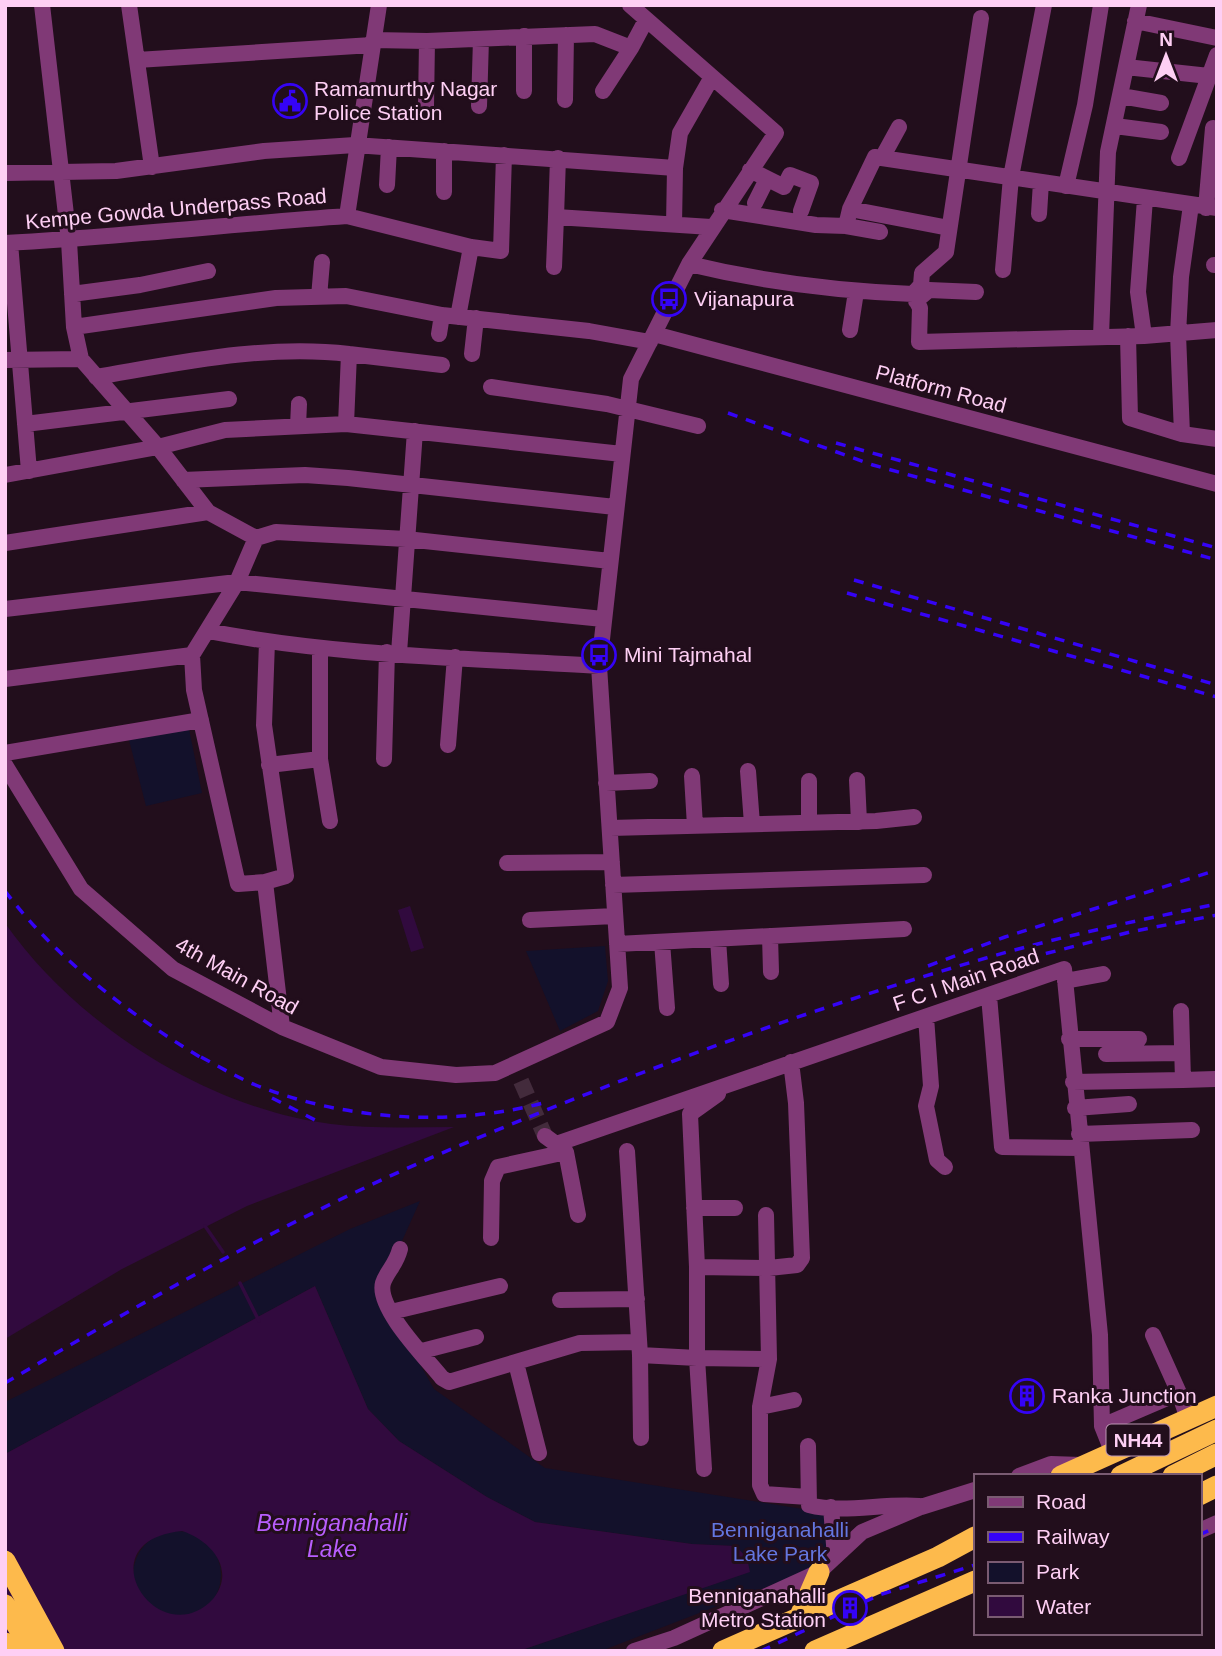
<svg xmlns="http://www.w3.org/2000/svg" width="1222" height="1656" viewBox="0 0 1222 1656" font-family="Arial,sans-serif">
	<style>
		.green { fill: #13112b }
		.water { fill: #310a3e; fill-rule: evenodd }
		.lines { fill: none; stroke-linecap: round; stroke-linejoin: round }
		.stream { stroke: #310a3e; stroke-width: 3.5 }
		.minor-tunnel { stroke: #432b3c; stroke-width: 16; stroke-dasharray: 16 8; stroke-linecap: butt }
		.minor { stroke: #803976; stroke-width: 16 }
		.highway { stroke: #fdba4c; stroke-width: 21 }
		.rail { stroke: #3503f6; stroke-width: 3.5; stroke-dasharray: 10 9; stroke-linecap: butt }
		.labels { text-anchor: middle; stroke-width: 6; stroke-linejoin: round; paint-order: stroke }
		.shield { fill: #220e1c; stroke: #bc95b3; stroke-width: 2 }
		.shield-label { font-size: 19px; font-weight: bold; fill: #fecff4 }
		.poi-label { font-size: 21px; fill: #fecff4; stroke: #220e1c; text-anchor: start }
		.street-label { font-size: 21px; fill: #fecff4; stroke: #220e1c }
		.park-label { font-size: 21px; fill: #6476df; stroke: #220e1c }
		.water-label { font-size: 23px; font-style: italic; fill: #b85efd; stroke: #220e1c }
	</style>
	<rect width="100%" height="100%" fill="#220e1c"/>
	<path class="green" d="M 189,729 L 202,793 L 146,806 L 129,740 Z
		M 605,946 L 608,981 L 598,1011 L 560,1031 L 526,951 Z
		M 420,1201 L 379,1292 L 434,1389 L 545,1468 L 828,1513 L 829,1552 L 813,1569 L 601,1651 L 519,1651 L 749,1572 L 747,1558 L 735,1546 L 692,1544 L 535,1522 L 487,1497 L 399,1441 L 368,1409 L 315,1286 L 5,1454 L 5,1402 L 350,1229 Z
		M133 1575a44 44 0 1 1 88 0a44 44 0 1 1-88 0Z"/>
	<path class="water" d="M 410,906 L 424,948 L 411,952 L 398,910 Z
		M 5,923 C 76,1025 209,1109 331,1124 C 371,1129 413,1127 454,1127 L 247,1206 L 122,1269 L 5,1339 Z
		M 315,1286 L 368,1409 L 399,1441 L 487,1497 L 535,1522 L 692,1544 L 736,1546 L 747,1558 L 750,1572 L 519,1651 L 5,1651 L 5,1454 ZM 182,1531 C 210,1540 237,1569 213,1599 C 159,1656 82,1541 182,1531 Z"/>
	<g class="lines">
		<path class="stream" d="M 205,1226 L 223,1252
			M 240,1283 L 259,1321"/>
		<path class="minor-tunnel" d="M 521,1081 L 545,1136"/>
		<path class="minor" d="M 42,5 L 69,241 L 74,327 L 81,359 L 158,447 L 208,512 L 256,538 L 237,582 L 192,655 L 194,690 L 238,884 L 265,882 L 282,1027
			M 129,5 L 152,167
			M 1135,21 L 1217,38
			M 373,40 L 427,41 L 595,34 L 631,48 L 646,20
			M 137,60 L 372,45
			M 1126,67 L 1209,76
			M 524,91 L 524,36
			M 603,91 L 631,48
			M 1121,96 L 1161,103
			M 565,100 L 566,35
			M 426,106 L 427,41
			M 479,106 L 481,39
			M 1115,126 L 1161,132
			M 558,158 L 556,217 L 711,227
			M 882,158 L 899,127
			M 1179,158 L 1217,55
			M 750,170 L 784,187 L 790,175 L 811,183 L 801,211
			M 5,173 L 116,171 L 264,151 L 355,145 L 675,168
			M 387,185 L 389,147
			M 1066,186 L 1085,105 L 1101,5
			M 444,192 L 444,151
			M 755,203 L 767,179
			M 1206,208 L 1213,128
			M 850,209 L 949,228
			M 722,210 L 816,225 L 846,226 L 850,209 L 875,157 L 1217,208
			M 1039,214 L 1041,182
			M 347,216 L 471,247 L 501,251 L 504,155
			M 674,225 L 675,168 L 680,133 L 712,77
			M 846,226 L 880,232
			M 5,243 C 119,237 233,224 347,216 L 379,5
			M 10,243 L 29,471
			M 689,264 C 763,282 836,291 913,294 L 920,308 L 919,342 L 1144,336 L 1217,330
			M 1214,265 L 1217,265
			M 554,267 L 556,217
			M 1003,270 L 1011,177 L 1044,5
			M 72,294 L 140,285 L 208,271
			M 913,294 L 921,285 L 922,273 L 946,252 L 981,18
			M 319,297 L 322,262
			M 916,301 L 929,290 L 976,292
			M 458,317 L 471,247
			M 74,327 L 276,298 L 346,296 L 442,315 L 589,331 L 650,342
			M 850,330 L 856,292
			M 439,334 L 442,315
			M 654,334 L 1217,484
			M 1101,336 L 1108,152 L 1139,5
			M 1128,336 L 1130,418 L 1182,434 L 1217,439
			M 1144,336 L 1138,292 L 1145,199
			M 472,354 L 476,318
			M 5,360 L 81,359
			M 96,377 C 179,363 265,344 349,354
			M 491,387 L 607,404 L 698,426
			M 25,424 L 229,399
			M 346,424 L 349,354 L 442,365
			M 298,426 L 299,404
			M 1182,434 L 1178,334 L 1181,277 L 1191,205
			M 5,475 L 158,447 L 225,430 L 346,424 L 622,454
			M 183,480 L 305,475 L 348,478 L 615,507
			M 256,538 L 276,532 L 406,539 L 610,561
			M 5,543 L 208,512
			M 5,609 L 237,582 L 603,619
			M 208,631 C 336,656 469,658 599,666
			M 320,648 L 320,759 L 330,821
			M 399,653 L 415,431
			M 5,679 L 192,655
			M 448,745 L 455,657
			M 5,753 L 201,720
			M 384,759 L 387,652
			M 5,765 L 81,889 L 173,969 L 282,1027 L 381,1067 L 456,1075 L 495,1073 L 607,1022 L 620,988 L 599,666 L 631,379 L 689,264 L 776,133 L 630,5
			M 269,765 L 320,759
			M 748,771 L 752,824
			M 692,776 L 695,826
			M 857,780 L 859,822
			M 809,781 L 809,823
			M 606,783 L 650,781
			M 610,828 L 876,821 L 914,817
			M 507,863 L 612,862
			M 265,882 L 286,876 L 264,725 L 267,642
			M 613,885 L 924,875
			M 530,920 L 615,916
			M 770,936 L 771,972
			M 718,939 L 721,984
			M 662,942 L 667,1008
			M 617,944 L 904,929
			M 1065,981 L 1103,974
			M 989,996 L 1002,1147 L 1080,1148
			M 926,1017 L 931,1086 L 926,1106 L 937,1160 L 945,1167
			M 1069,1039 L 1139,1039
			M 1106,1054 L 1182,1053
			M 1183,1080 L 1215,1079
			M 1073,1082 L 1183,1080 L 1181,1011
			M 718,1094 L 690,1114 L 697,1267 L 697,1358 L 769,1359 L 766,1215
			M 1075,1108 L 1129,1104
			M 1079,1134 L 1192,1130
			M 545,1136 L 556,1144 L 1064,969 L 1100,1335 L 1102,1426 L 1112,1451
			M 627,1151 L 640,1355 L 697,1358 L 704,1469
			M 694,1208 L 735,1208
			M 491,1238 L 492,1181 L 498,1167 L 566,1152 L 578,1215
			M 400,1249 C 396,1265 387,1271 383,1283 C 376,1308 427,1359 442,1378 L 449,1382 L 580,1343 L 639,1342
			M 697,1267 L 769,1268 L 797,1265 L 802,1258 L 796,1103 L 791,1062
			M 560,1300 L 637,1299
			M 391,1312 L 500,1286
			M 1153,1335 L 1179,1393
			M 422,1351 L 476,1337
			M 640,1355 L 641,1438
			M 769,1359 L 760,1407 L 760,1485 L 764,1494 L 808,1497
			M 516,1363 L 539,1453
			M 760,1407 L 794,1400
			M 1102,1426 L 1179,1393 L 1188,1419
			M 808,1446 L 809,1505 C 843,1514 883,1503 919,1506
			M 1019,1476 L 1051,1464 L 1081,1465
			M 831,1507 L 835,1557
			M 1199,1531 L 1217,1523
			M 634,1651 L 674,1638 L 819,1572 L 862,1532 L 921,1507 L 975,1490"/>
		<path class="highway" d="M 1061,1476 L 1217,1406
			M 1121,1476 L 1217,1430
			M 1173,1476 L 1217,1454
			M 1199,1495 L 1217,1486
			M 5,1561 L 54,1651
			M 5,1605 L 32,1651
			M 800,1616 L 819,1572
			M 5,1643 L 9,1651
			M 723,1651 L 938,1557 L 975,1537
			M 815,1651 L 975,1581"/>
		<path class="rail" d="M 728,413 L 873,465 L 1217,560
			M 836,443 L 1217,548
			M 854,580 L 1217,685
			M 847,593 L 1217,697
			M 5,891 C 58,961 133,1017 208,1062
			M 1009,963 L 1130,932 L 1217,915
			M 928,966 L 1005,937 L 1217,870
			M 201,1057 C 220,1067 238,1078 258,1086 C 349,1121 453,1127 547,1102
			M 272,1098 L 315,1120
			M 5,1383 C 150,1298 299,1213 454,1148 C 627,1075 806,1010 986,958 C 1062,936 1140,920 1217,904
			M 1199,1535 L 1217,1527
			M 761,1651 L 879,1595 L 975,1565"/>
	</g>
	<defs>
		<g id="civic-ring" transform="scale(1.75)"><circle r="9.5" fill="#220e1c" stroke="#3503f6" stroke-width="1.5"/><path d="M-.6-6.5H3V-4.5H.6V-3L4-1V1h2V6H-6V1h2V-1L-.6-3ZM-1.2 2.5V6h2.4V2.5Z" fill="#3503f6"/></g>
		<g id="bus-ring" transform="scale(1.75)"><circle r="9.5" fill="#220e1c" stroke="#3503f6" stroke-width="1.5"/><path d="M-5-6H5V4H4V6H2V4H-2V6H-4V4H-5ZM-3.5-4V0h7V-4ZM-3.5 1.2v1.5H-2V1.2ZM2 1.2v1.5H3.5V1.2Z" fill="#3503f6"/></g>
		<g id="building-ring" transform="scale(1.75)"><circle r="9.5" fill="#220e1c" stroke="#3503f6" stroke-width="1.5"/><path d="M-4-6H4V6H1V3H-1V6H-4ZM-2.5-4.3h1.7v1.8h-1.7ZM.8-4.3h1.7v1.8H.8ZM-2.5-1h1.7V.8h-1.7ZM.8-1h1.7V.8H.8Z" fill="#3503f6"/></g>
	</defs>
	<g fill-rule="evenodd">
		<use href="#civic-ring" x="290" y="101"/>
		<use href="#bus-ring" x="669" y="299"/>
		<use href="#bus-ring" x="599" y="655"/>
		<use href="#building-ring" x="1027" y="1396"/>
		<use href="#building-ring" x="850" y="1608"/>
	</g>
	<g class="labels">
		<rect class="shield" x="1106.5" y="1424.5" width="63" height="31" rx="5"/>
		<g class="shield-label">
			<text x="1138" y="1447">NH44</text>
		</g>
		<g class="poi-label">
			<text x="314" y="96">Ramamurthy Nagar<tspan x="314" dy="24">Police Station</tspan></text>
			<text x="694" y="306">Vijanapura</text>
			<text x="624" y="662">Mini Tajmahal</text>
			<text x="1052" y="1403">Ranka Junction</text>
			<text x="826" y="1603" text-anchor="end">Benniganahalli<tspan x="826" dy="24">Metro Station</tspan></text>
		</g>
		<g class="street-label">
			<text transform="translate(176 209) rotate(-5)" y="7">Kempe Gowda Underpass Road</text>
			<text transform="translate(941 389) rotate(15)" y="7">Platform Road</text>
			<text transform="translate(237 976) rotate(29)" y="7">4th Main Road</text>
			<text transform="translate(966 980) rotate(-19)" y="7">F C I Main Road</text>
		</g>
		<g class="park-label">
			<text x="780" y="1537">Benniganahalli<tspan x="780" dy="24">Lake Park</tspan></text>
		</g>
		<g class="water-label">
			<text x="332" y="1531">Benniganahalli<tspan x="332" dy="26">Lake</tspan></text>
		</g>
	</g>
	<rect width="1222" height="1656" fill="none" stroke="#fecff4" stroke-width="14"/>
	<rect x="974" y="1474" width="228" height="161" fill="#220e1c" stroke="#7a5b72" stroke-width="2"/>
	<rect x="988" y="1497" width="35" height="10" fill="#803976" stroke="#7a5b72" stroke-width="2"/>
	<text x="1036" y="1509" font-size="21" fill="#fecff4">Road</text>
	<rect x="988" y="1532" width="35" height="10" fill="#3503f6" stroke="#7a5b72" stroke-width="2"/>
	<text x="1036" y="1544" font-size="21" fill="#fecff4">Railway</text>
	<rect x="988" y="1562" width="35" height="21" fill="#13112b" stroke="#7a5b72" stroke-width="2"/>
	<text x="1036" y="1579" font-size="21" fill="#fecff4">Park</text>
	<rect x="988" y="1596" width="35" height="21" fill="#310a3e" stroke="#7a5b72" stroke-width="2"/>
	<text x="1036" y="1614" font-size="21" fill="#fecff4">Water</text>
	<g transform="translate(1166 56)" stroke="#220e1c" stroke-width="5" paint-order="stroke">
	<path d="M0-5L12 26L0 18L-12 26Z" fill="#fecff4"/>
	<text y="-10" font-size="19" font-weight="bold" text-anchor="middle" fill="#fecff4">N</text>
	</g>
</svg>
